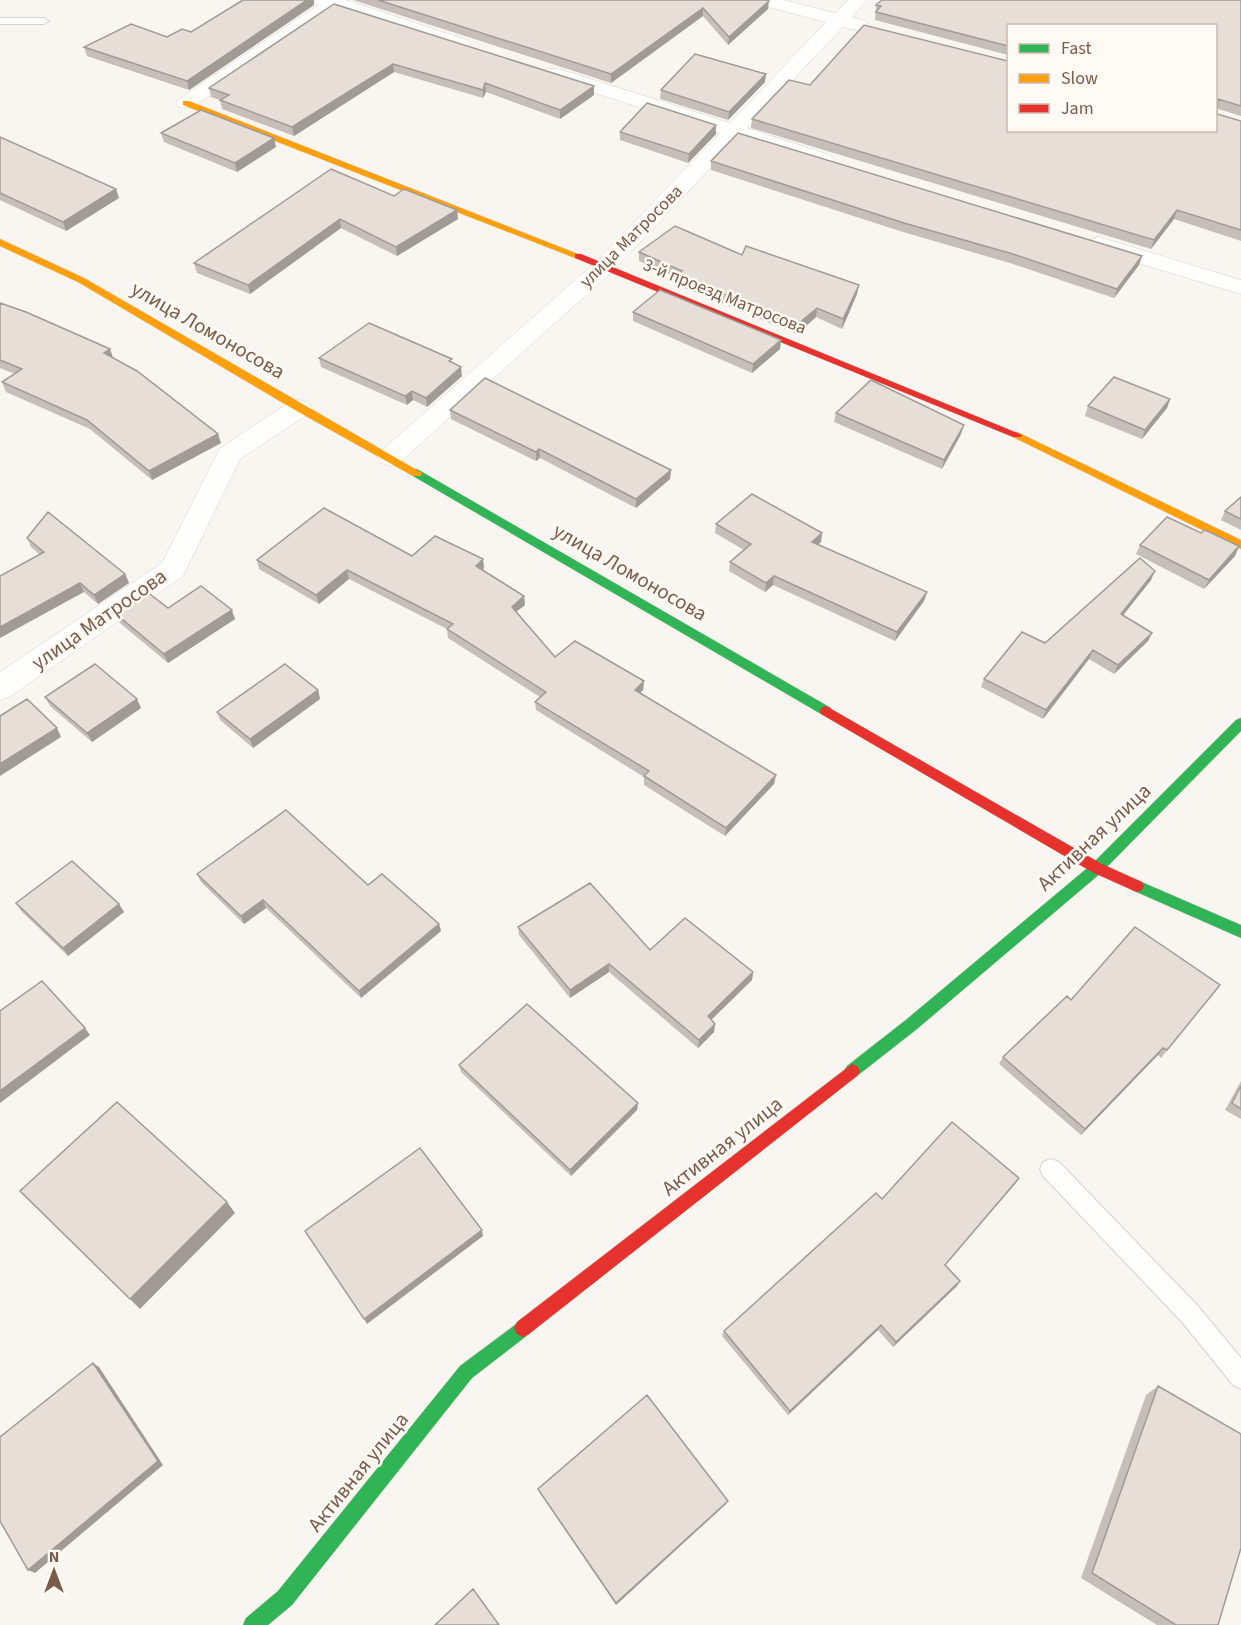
<svg xmlns="http://www.w3.org/2000/svg" width="1241" height="1625" viewBox="0 0 1241 1625" font-family="'Source Sans 3',sans-serif">
	<style>
		.lines { fill: none; stroke-linecap: round; stroke-linejoin: round }
		.lane-casing { stroke: #d7d1cb; stroke-width: 2 }
		.street-casing { stroke: #d7d1cb; stroke-width: 1 }
		.fast-casing { stroke: #d9d2cb; stroke-width: 1 }
		.slow-casing { stroke: #d9d2cb; stroke-width: 1 }
		.jam-casing { stroke: #d9d2cb; stroke-width: 1 }
		.lane { fill: #fefefd; fill-rule: evenodd }
		.street { fill: #fefefd; fill-rule: evenodd }
		.fast { fill: #30b455; fill-rule: evenodd }
		.slow { fill: #ff9f0a; fill-rule: evenodd }
		.jam { fill: #e5322d; fill-rule: evenodd }
		.wall { fill: #c6bfb9 }
		.shaded-wall { fill: #a19b96 }
		.building { fill: #e6ded7; stroke: #a19b96; stroke-width: 1.5 }
		.labels { text-anchor: middle; stroke-width: 5; stroke-linejoin: round; paint-order: stroke }
		.far-street-label { font-size: 18px; fill: #7a5c4d; stroke: #fffaf3 }
		.street-label { font-size: 21px; fill: #7a5c4d; stroke: #fffaf3 }
	</style>
	<rect width="100%" height="100%" fill="#f9f5f0"/>
	<g class="lines">
		<g class="lane-casing">
			<path id="lane" d="M 0,18 L 44,18 L 49,21 L 44,24 L 0,24 Z
				M 1051,1159 L 1059,1162 L 1198,1306 L 1241,1358 L 1241,1389 L 1233,1385 L 1182,1322 L 1043,1176 L 1040,1169 L 1043,1162 Z"/>
		</g>
		<g class="street-casing">
			<path id="street" d="M 313,0 L 346,0 L 467,40 L 470,44 L 467,48 L 453,48 L 335,10 L 193,107 L 179,107 L 176,103 L 179,99 L 318,5 Z
				M 753,0 L 784,0 L 835,13 L 848,0 L 867,0 L 852,17 L 866,21 L 868,25 L 866,29 L 859,31 L 843,27 L 747,128 L 830,155 L 834,159 L 830,163 L 823,165 L 816,163 L 738,139 L 613,271 L 399,463 L 390,466 L 381,463 L 377,457 L 381,451 L 597,261 L 720,133 L 545,77 L 542,73 L 545,69 L 559,69 L 730,123 L 826,22 L 756,4 Z
				M 1099,237 L 1241,280 L 1241,294 L 1091,249 L 1088,244 L 1091,239 Z
				M 299,400 L 308,402 L 312,408 L 308,414 L 240,459 L 183,576 L 11,696 L 0,700 L 0,672 L 162,563 L 220,448 L 290,402 Z"/>
		</g>
		<g class="fast-casing">
			<path id="fast" d="M 417,469 L 831,708 L 832,711 L 831,714 L 821,714 L 413,476 L 413,470 Z
				M 1241,718 L 1241,731 L 1102,872 L 917,1029 L 857,1076 L 852,1078 L 847,1076 L 844,1071 L 847,1066 L 907,1019 L 1092,864 L 1236,720 Z
				M 1137,880 L 1241,925 L 1241,938 L 1132,890 L 1130,886 L 1132,882 Z
				M 523,1319 L 529,1322 L 532,1328 L 529,1334 L 472,1378 L 292,1605 L 268,1625 L 243,1625 L 246,1618 L 278,1591 L 460,1366 Z"/>
		</g>
		<g class="slow-casing">
			<path id="slow" d="M 183,101 L 189,101 L 583,256 L 575,258 L 183,105 Z
				M 0,239 L 84,278 L 422,473 L 421,476 L 413,476 L 295,410 L 78,282 L 0,246 Z
				M 1017,432 L 1241,540 L 1241,549 L 1013,437 L 1013,433 Z"/>
		</g>
		<g class="jam-casing">
			<path id="jam" d="M 575,254 L 581,254 L 1022,435 L 1021,437 L 1013,437 L 575,258 Z
				M 826,706 L 1102,864 L 1142,882 L 1144,886 L 1142,890 L 1137,892 L 1132,890 L 1092,872 L 821,714 L 820,711 L 821,708 Z
				M 852,1064 L 857,1066 L 860,1071 L 857,1076 L 529,1334 L 523,1337 L 517,1334 L 514,1328 L 517,1322 Z"/>
		</g>
		<use href="#lane" class="lane"/>
		<use href="#street" class="street"/>
		<use href="#fast" class="fast"/>
		<use href="#slow" class="slow"/>
		<use href="#jam" class="jam"/>
	</g>
	<path class="wall" d="M 243,0 L 314,0 L 314,5 L 189,90 L 87,56 L 84,47 L 167,37 L 191,32 Z
		M 353,0 L 766,0 L 768,9 L 728,45 L 703,16 L 611,83 Z
		M 1241,0 L 1241,116 L 1218,109 L 1217,114 L 1241,121 L 1241,241 L 1174,219 L 1151,249 L 751,128 L 752,119 L 810,85 L 1215,130 L 1008,26 L 1008,55 L 875,20 L 876,5 Z
		M 334,4 L 594,86 L 594,95 L 560,119 L 486,92 L 483,98 L 394,72 L 294,136 L 222,109 L 220,100 L 211,97 L 209,88 Z
		M 765,82 L 728,120 L 660,99 L 661,90 Z
		M 716,125 L 716,134 L 688,163 L 620,140 L 620,132 Z
		M 161,133 L 276,147 L 237,172 L 164,142 Z
		M 0,137 L 119,198 L 66,231 L 0,200 Z
		M 711,161 L 1142,256 L 1139,265 L 1114,298 L 1010,263 L 903,232 L 711,170 Z
		M 394,196 L 457,210 L 458,219 L 397,256 L 341,228 L 250,294 L 197,273 L 194,263 Z
		M 639,252 L 742,255 L 857,294 L 842,329 L 816,317 L 797,334 L 677,285 L 677,278 L 639,261 Z
		M 0,303 L 110,349 L 113,358 L 221,443 L 152,480 L 90,429 L 6,392 L 2,382 L 15,374 L 0,368 Z
		M 633,312 L 781,340 L 780,349 L 752,373 L 633,321 Z
		M 319,358 L 453,363 L 462,376 L 427,407 L 413,400 L 407,405 L 321,367 Z
		M 1170,399 L 1167,408 L 1142,439 L 1085,416 L 1088,406 Z
		M 450,410 L 671,470 L 670,479 L 636,508 L 540,458 L 536,461 L 451,419 Z
		M 836,413 L 961,434 L 942,469 L 834,422 Z
		M 1241,497 L 1241,530 L 1221,520 L 1225,511 Z
		M 716,524 L 822,533 L 821,542 L 818,545 L 927,592 L 924,601 L 895,641 L 773,585 L 765,592 L 729,571 L 730,562 L 744,550 L 715,533 Z
		M 1201,533 L 1239,546 L 1235,556 L 1204,589 L 1136,554 L 1140,545 Z
		M 27,538 L 125,574 L 129,583 L 98,604 L 31,547 Z
		M 412,556 L 483,559 L 484,568 L 483,570 L 524,596 L 525,605 L 516,612 L 555,657 L 644,681 L 643,690 L 640,693 L 774,784 L 725,836 L 644,785 L 644,777 L 536,710 L 535,702 L 540,697 L 448,638 L 447,629 L 349,579 L 319,604 L 259,569 L 257,560 Z
		M 1151,580 L 1123,615 L 1152,633 L 1148,641 L 1114,674 L 1089,659 L 1043,719 L 981,687 L 984,679 Z
		M 168,608 L 235,619 L 168,663 L 120,623 L 116,614 Z
		M 318,690 L 320,699 L 253,748 L 220,720 L 217,712 Z
		M 45,697 L 141,708 L 92,742 L 50,706 Z
		M 197,874 L 368,885 L 439,924 L 441,931 L 361,998 L 266,908 L 244,924 L 201,882 Z
		M 16,903 L 119,904 L 124,912 L 68,956 L 21,911 Z
		M 518,927 L 650,950 L 753,972 L 752,980 L 711,1020 L 715,1024 L 714,1032 L 698,1048 L 609,972 L 570,998 L 519,935 Z
		M 1220,985 L 1161,1058 L 1158,1055 L 1081,1135 L 999,1064 L 1003,1057 L 1071,1000 Z
		M 459,1065 L 638,1103 L 637,1110 L 571,1176 L 461,1072 Z
		M 1241,1081 L 1241,1119 L 1225,1110 Z
		M 1015,1184 L 945,1265 L 960,1281 L 957,1286 L 893,1347 L 878,1330 L 788,1415 L 722,1336 L 724,1331 L 882,1199 Z
		M 1158,1386 L 1218,1625 L 1157,1625 L 1081,1578 L 1146,1395 Z
		M 538,1489 L 726,1504 L 616,1605 L 539,1492 Z"/>
	<path class="shaded-wall" d="M 307,0 L 314,0 L 314,5 L 189,90 L 187,81 Z
		M 769,1 L 768,9 L 728,45 L 729,37 Z
		M 703,8 L 703,16 L 611,83 L 611,74 Z
		M 393,64 L 394,72 L 294,136 L 292,127 Z
		M 766,74 L 765,82 L 728,120 L 729,112 Z
		M 485,83 L 486,92 L 483,98 L 483,90 Z
		M 594,86 L 594,95 L 560,119 L 560,110 Z
		M 716,125 L 716,134 L 688,163 L 689,154 Z
		M 274,138 L 276,147 L 237,172 L 235,163 Z
		M 116,189 L 119,198 L 66,231 L 63,222 Z
		M 457,210 L 458,219 L 397,256 L 396,247 Z
		M 1177,210 L 1174,219 L 1151,249 L 1154,240 Z
		M 340,219 L 341,228 L 250,294 L 248,285 Z
		M 1142,256 L 1139,265 L 1114,298 L 1117,289 Z
		M 859,285 L 857,294 L 842,329 L 843,319 Z
		M 817,308 L 816,317 L 797,334 L 798,324 Z
		M 781,340 L 780,349 L 752,373 L 753,364 Z
		M 110,349 L 113,358 L 104,353 Z
		M 461,367 L 462,376 L 427,407 L 426,398 Z
		M 412,391 L 413,400 L 407,405 L 405,396 Z
		M 1170,399 L 1167,408 L 1142,439 L 1145,430 Z
		M 964,425 L 961,434 L 942,469 L 944,460 Z
		M 218,434 L 221,443 L 152,480 L 149,471 Z
		M 539,449 L 540,458 L 536,461 L 536,452 Z
		M 671,470 L 670,479 L 636,508 L 636,499 Z
		M 822,533 L 821,542 L 810,551 L 812,542 Z
		M 1239,546 L 1235,556 L 1204,589 L 1209,580 Z
		M 483,559 L 484,568 L 477,575 L 476,566 Z
		M 347,570 L 349,579 L 319,604 L 316,595 Z
		M 1155,571 L 1151,580 L 1117,623 L 1121,614 Z
		M 125,574 L 129,583 L 98,604 L 94,595 Z
		M 774,576 L 773,585 L 765,592 L 766,583 Z
		M 80,583 L 84,592 L 0,638 L 0,627 Z
		M 927,592 L 924,601 L 895,641 L 897,632 Z
		M 524,596 L 525,605 L 512,615 L 512,607 Z
		M 232,610 L 235,619 L 168,663 L 164,654 Z
		M 1152,633 L 1148,641 L 1114,674 L 1118,665 Z
		M 1093,650 L 1089,659 L 1043,719 L 1046,710 Z
		M 644,681 L 643,690 L 634,698 L 635,690 Z
		M 318,690 L 320,699 L 253,748 L 250,739 Z
		M 137,699 L 141,708 L 92,742 L 87,733 Z
		M 57,728 L 61,737 L 0,776 L 0,764 Z
		M 776,775 L 774,784 L 725,836 L 726,828 Z
		M 263,900 L 266,908 L 244,924 L 241,916 Z
		M 119,904 L 124,912 L 68,956 L 63,948 Z
		M 439,924 L 441,931 L 361,998 L 359,991 Z
		M 609,964 L 609,972 L 570,998 L 570,990 Z
		M 753,972 L 752,980 L 707,1024 L 708,1016 Z
		M 715,1024 L 714,1032 L 698,1048 L 699,1040 Z
		M 85,1028 L 90,1035 L 0,1103 L 0,1091 Z
		M 1163,1048 L 1158,1055 L 1081,1135 L 1085,1129 Z
		M 638,1103 L 637,1110 L 571,1176 L 570,1170 Z
		M 1019,1178 L 1015,1184 L 941,1270 L 945,1265 Z
		M 227,1202 L 235,1213 L 140,1309 L 130,1299 Z
		M 482,1230 L 483,1236 L 367,1324 L 364,1319 Z
		M 960,1281 L 957,1286 L 893,1347 L 896,1342 Z
		M 881,1325 L 878,1330 L 788,1415 L 790,1411 Z
		M 93,1363 L 99,1367 L 163,1465 L 35,1573 L 28,1570 Z
		M 728,1501 L 726,1504 L 616,1605 L 616,1603 Z"/>
	<path class="building" d="M 243,0 L 307,0 L 187,81 L 84,47 L 131,24 L 167,37 L 182,29 L 191,32 Z
		M 378,0 L 766,0 L 769,1 L 729,37 L 703,8 L 611,74 Z
		M 882,0 L 1241,0 L 1241,106 L 1218,99 L 1217,114 L 1241,121 L 1241,230 L 1177,210 L 1154,240 L 752,119 L 789,80 L 810,85 L 864,25 L 1008,61 L 1008,130 L 1215,130 L 1215,26 L 1008,26 L 1008,46 L 876,12 L 881,6 L 876,5 Z
		M 334,4 L 594,86 L 560,110 L 485,83 L 483,90 L 393,64 L 292,127 L 220,100 L 229,95 L 209,88 Z
		M 695,54 L 766,74 L 729,112 L 661,90 Z
		M 647,103 L 716,125 L 689,154 L 620,132 Z
		M 201,110 L 274,138 L 235,163 L 161,133 Z
		M 738,133 L 1142,256 L 1117,289 L 1013,254 L 904,223 L 711,161 Z
		M 0,137 L 116,189 L 63,222 L 0,193 Z
		M 331,169 L 394,196 L 404,189 L 457,210 L 396,247 L 340,219 L 248,285 L 194,263 Z
		M 675,226 L 742,255 L 746,246 L 859,285 L 843,319 L 817,308 L 798,324 L 677,275 L 682,271 L 639,252 Z
		M 660,290 L 781,340 L 753,364 L 633,312 Z
		M 0,303 L 26,312 L 110,349 L 104,353 L 137,371 L 218,434 L 149,471 L 87,420 L 2,382 L 22,369 L 0,360 Z
		M 369,323 L 452,359 L 449,361 L 461,367 L 426,398 L 412,391 L 405,396 L 319,358 Z
		M 1114,377 L 1170,399 L 1145,430 L 1088,406 Z
		M 485,378 L 671,470 L 636,499 L 539,449 L 536,452 L 450,410 Z
		M 871,380 L 964,425 L 944,460 L 836,413 Z
		M 752,494 L 822,533 L 812,542 L 927,592 L 897,632 L 774,576 L 766,583 L 730,562 L 751,544 L 716,524 Z
		M 1241,497 L 1241,519 L 1225,511 Z
		M 324,508 L 412,556 L 435,536 L 483,559 L 476,566 L 524,596 L 512,607 L 555,657 L 575,641 L 644,681 L 635,690 L 776,775 L 726,828 L 644,776 L 649,771 L 535,702 L 546,692 L 447,629 L 453,624 L 347,570 L 316,595 L 257,560 Z
		M 48,512 L 125,574 L 94,595 L 80,583 L 0,627 L 0,576 L 44,552 L 27,538 Z
		M 1167,517 L 1201,533 L 1205,530 L 1239,546 L 1209,580 L 1140,545 Z
		M 1140,558 L 1155,571 L 1121,614 L 1152,633 L 1118,665 L 1093,650 L 1046,710 L 984,679 L 1022,632 L 1045,643 Z
		M 201,586 L 232,610 L 164,654 L 116,614 L 147,592 L 168,608 Z
		M 95,664 L 137,699 L 87,733 L 45,697 Z
		M 285,664 L 318,690 L 250,739 L 217,712 Z
		M 27,699 L 57,728 L 0,764 L 0,716 Z
		M 286,810 L 368,885 L 382,874 L 439,924 L 359,991 L 263,900 L 241,916 L 197,874 Z
		M 72,861 L 119,904 L 63,948 L 16,903 Z
		M 590,883 L 650,950 L 685,918 L 753,972 L 708,1016 L 715,1024 L 699,1040 L 609,964 L 570,990 L 518,927 Z
		M 1135,927 L 1220,985 L 1167,1050 L 1163,1048 L 1085,1129 L 1003,1057 L 1067,996 L 1071,1000 Z
		M 42,981 L 85,1028 L 0,1091 L 0,1011 Z
		M 527,1004 L 638,1103 L 570,1170 L 459,1065 Z
		M 1241,1086 L 1241,1109 L 1232,1103 Z
		M 117,1102 L 227,1202 L 130,1299 L 20,1191 Z
		M 952,1122 L 1019,1178 L 945,1265 L 960,1281 L 896,1342 L 881,1325 L 790,1411 L 724,1331 L 876,1193 L 882,1199 Z
		M 420,1148 L 482,1230 L 364,1319 L 305,1231 Z
		M 93,1363 L 158,1461 L 28,1570 L 0,1521 L 0,1437 Z
		M 1158,1386 L 1241,1434 L 1241,1548 L 1218,1625 L 1176,1625 L 1092,1573 Z
		M 647,1395 L 728,1501 L 616,1603 L 538,1489 Z
		M 473,1589 L 499,1625 L 435,1625 Z"/>
	<g class="labels">
		<g class="far-street-label">
			<text transform="translate(631 236) rotate(-45)" y="6">улица Матросова</text>
			<text transform="translate(725 296) rotate(22)" y="6">3-й проезд Матросова</text>
		</g>
		<g class="street-label">
			<text transform="translate(208 330) rotate(30)" y="7">улица Ломоносова</text>
			<text transform="translate(630 572) rotate(30)" y="7">улица Ломоносова</text>
			<text transform="translate(99 619) rotate(-35)" y="7">улица Матросова</text>
			<text transform="translate(1094 837) rotate(-43)" y="7">Активная улица</text>
			<text transform="translate(722 1146) rotate(-38)" y="7">Активная улица</text>
			<text transform="translate(358 1472) rotate(-51)" y="7">Активная улица</text>
		</g>
	</g>
	<rect x="1007" y="24" width="210" height="108" fill="#fffaf3" stroke="#cabbb1" stroke-width="1.5"/>
	<rect x="1019" y="44" width="30" height="9" fill="#30b455" stroke="#cabbb1" stroke-width="1.5"/>
	<text x="1061" y="54" font-size="18" fill="#7a5c4d">Fast</text>
	<rect x="1019" y="74" width="30" height="9" fill="#ff9f0a" stroke="#cabbb1" stroke-width="1.5"/>
	<text x="1061" y="84" font-size="18" fill="#7a5c4d">Slow</text>
	<rect x="1019" y="104" width="30" height="9" fill="#e5322d" stroke="#cabbb1" stroke-width="1.5"/>
	<text x="1061" y="114" font-size="18" fill="#7a5c4d">Jam</text>
	<g transform="translate(54 1571)" stroke="#fffaf3" stroke-width="4.5" paint-order="stroke">
	<path d="M0-4.5L10 22L0 15L-10 22Z" fill="#7a5c4d"/>
	<text y="-9" font-size="16" font-weight="bold" text-anchor="middle" fill="#7a5c4d">N</text>
	</g>
</svg>
